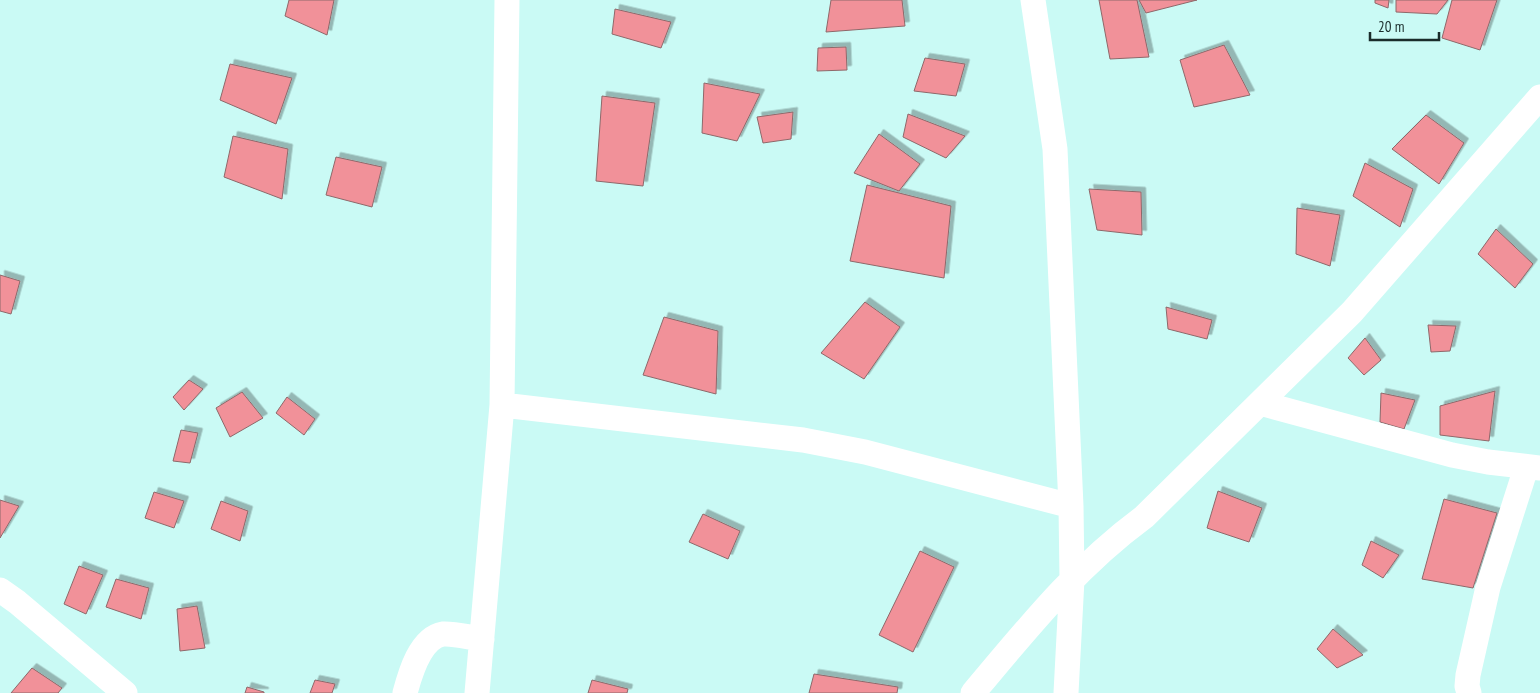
<svg xmlns="http://www.w3.org/2000/svg" width="1540" height="693" viewBox="0 0 1540 693" font-family="'PT Sans Narrow',sans-serif">
	<style>
		.building { fill: #f19199; stroke: #8e686a; filter: url(#shadow) }
		.lines { fill: none; stroke-linecap: round; stroke-linejoin: round }
		.minor { stroke: #fff; stroke-width: 25 }
	</style>
	<defs>
		<filter id="shadow"><feDropShadow dx="4.5" dy="-4.5" stdDeviation="0" flood-color="#0004"/></filter>
	</defs>
	<rect width="100%" height="100%" fill="#cafaf5"/>
	<path class="building" d="M 289,0 L 334,0 L 327,35 L 285,16 Z
		M 831,0 L 902,0 L 905,26 L 826,32 Z
		M 1099,0 L 1137,0 L 1149,57 L 1110,59 Z
		M 1139,0 L 1197,0 L 1146,13 Z
		M 1375,0 L 1389,0 L 1388,8 L 1375,3 Z
		M 1396,0 L 1448,0 L 1437,14 L 1396,12 Z
		M 1452,0 L 1497,0 L 1480,50 L 1442,38 Z
		M 615,9 L 671,22 L 661,48 L 612,34 Z
		M 1224,45 L 1250,95 L 1194,107 L 1180,60 Z
		M 846,47 L 847,70 L 817,71 L 818,48 Z
		M 925,58 L 965,64 L 956,96 L 914,91 Z
		M 230,64 L 292,78 L 276,124 L 220,100 Z
		M 704,83 L 760,94 L 737,141 L 702,133 Z
		M 602,96 L 655,103 L 643,186 L 596,181 Z
		M 793,112 L 791,139 L 763,143 L 757,117 Z
		M 908,114 L 965,136 L 946,158 L 903,137 Z
		M 1426,115 L 1464,143 L 1439,184 L 1392,149 Z
		M 879,134 L 920,164 L 899,191 L 854,173 Z
		M 233,136 L 288,149 L 282,199 L 224,177 Z
		M 336,157 L 382,167 L 372,207 L 326,195 Z
		M 1365,163 L 1413,189 L 1400,227 L 1353,196 Z
		M 867,185 L 951,206 L 944,278 L 850,261 Z
		M 1089,189 L 1141,192 L 1142,235 L 1097,230 Z
		M 1297,208 L 1340,215 L 1330,266 L 1296,254 Z
		M 1496,229 L 1533,264 L 1515,288 L 1478,254 Z
		M 0,275 L 20,281 L 11,314 L 0,311 Z
		M 865,302 L 900,327 L 864,379 L 821,353 Z
		M 1166,307 L 1212,320 L 1207,339 L 1168,329 Z
		M 664,317 L 718,331 L 716,394 L 643,375 Z
		M 1428,325 L 1456,326 L 1450,351 L 1431,352 Z
		M 1365,338 L 1381,360 L 1364,375 L 1348,358 Z
		M 189,380 L 203,389 L 184,410 L 173,397 Z
		M 1495,391 L 1489,441 L 1440,435 L 1440,406 Z
		M 242,392 L 263,418 L 230,437 L 216,408 Z
		M 1381,393 L 1415,400 L 1404,429 L 1380,422 Z
		M 287,397 L 315,419 L 304,435 L 276,413 Z
		M 181,430 L 198,433 L 190,463 L 173,461 Z
		M 1218,491 L 1262,508 L 1249,542 L 1207,528 Z
		M 154,492 L 184,501 L 174,528 L 145,518 Z
		M 1444,499 L 1497,513 L 1473,588 L 1422,579 Z
		M 0,500 L 19,506 L 0,538 Z
		M 221,501 L 248,511 L 240,541 L 211,529 Z
		M 703,514 L 740,531 L 728,559 L 689,542 Z
		M 1371,541 L 1399,555 L 1383,578 L 1362,565 Z
		M 920,551 L 954,567 L 913,652 L 879,635 Z
		M 79,566 L 103,575 L 86,614 L 64,604 Z
		M 116,579 L 149,588 L 141,619 L 106,607 Z
		M 197,606 L 205,648 L 180,651 L 177,609 Z
		M 1333,629 L 1363,655 L 1337,668 L 1317,649 Z
		M 32,668 L 62,688 L 58,693 L 11,693 Z
		M 814,674 L 898,687 L 897,693 L 809,693 Z
		M 315,680 L 335,684 L 332,693 L 310,693 Z
		M 592,680 L 628,689 L 627,693 L 588,693 Z
		M 247,687 L 264,692 L 264,693 L 245,693 Z"/>
	<g class="lines">
		<path class="minor" d="M 1033,0 L 1055,149 L 1071,506 L 1072,579 L 1066,693
			M 1260,403 L 1452,455 L 1488,462 L 1540,468
			M 502,405 L 803,440 L 865,452 L 1071,506
			M 0,590 L 17,602 L 125,693
			M 405,693 C 410,674 420,638 443,634 C 453,633 472,638 482,639
			M 477,693 L 502,405 L 507,0
			M 973,693 C 1027,629 1076,567 1144,517 L 1352,312 L 1540,97
			M 1469,693 L 1467,686 L 1468,675 L 1488,587 L 1526,468"/>
	</g>
	<path d="M1370 32v8h69v-8" fill="none" stroke="#1a2c2b" stroke-width="2.5"/>
	<text x="1378" y="32" font-size="15" fill="#1a2c2b" stroke="#cafaf5" stroke-width="4" paint-order="stroke">20 m</text>
</svg>
